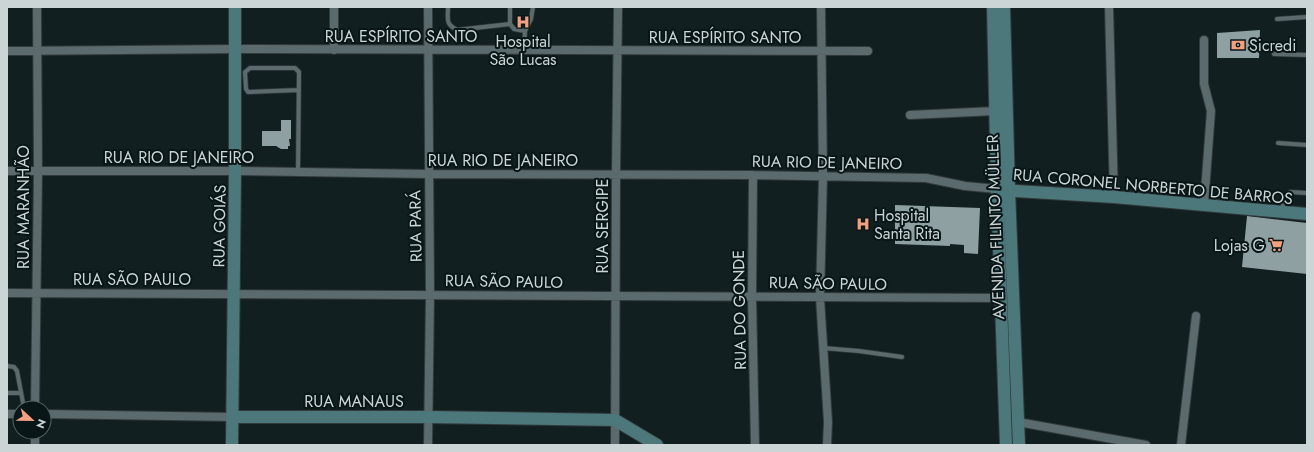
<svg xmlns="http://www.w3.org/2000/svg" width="1314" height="452" viewBox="0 0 1314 452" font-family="Jost,sans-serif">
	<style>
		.building { fill: #8fa0a2 }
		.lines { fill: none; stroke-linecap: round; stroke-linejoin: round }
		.lane-casing { stroke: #323a3b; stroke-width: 5.5 }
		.street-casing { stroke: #323a3b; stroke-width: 10 }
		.secondary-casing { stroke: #323a3b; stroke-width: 14 }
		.lane { stroke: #5b6a6c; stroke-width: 4 }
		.street { stroke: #5b6a6c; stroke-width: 8 }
		.secondary { stroke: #4c787c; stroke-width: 12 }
		.labels { text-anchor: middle; stroke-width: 4; stroke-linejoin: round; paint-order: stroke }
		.street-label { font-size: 16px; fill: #ccd5d6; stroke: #091617 }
		.poi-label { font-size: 16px; fill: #ccd5d6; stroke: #091617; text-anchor: start }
	</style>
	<rect width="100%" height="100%" fill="#121f21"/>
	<path class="building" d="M 1260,30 L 1259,58 L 1217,58 L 1217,33 Z
		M 281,120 L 291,120 L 291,139 L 289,139 L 290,146 L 288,146 L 288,149 L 281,149 L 276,146 L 262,146 L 262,131 L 281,131 Z
		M 895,205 L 980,208 L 978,254 L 964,253 L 964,245 L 950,244 L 950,246 L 895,244 Z
		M 1247,216 L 1307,223 L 1307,274 L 1242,267 Z"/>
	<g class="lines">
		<g class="lane-casing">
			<path id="lane" d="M 448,7 C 448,19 445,24 457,30 L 510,24
				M 510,7 L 510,24 L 514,29 L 525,31
				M 1277,19 L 1307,17
				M 524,50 L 525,31 L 531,19 L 533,7
				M 1274,54 L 1307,55
				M 1278,143 L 1307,145
				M 298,172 L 299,72 L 295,68 L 250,68 L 245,72 L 246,89 L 248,92 L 299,90
				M 1281,210 L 1286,197 L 1290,192 L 1307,193
				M 823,348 L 859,351 L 902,357
				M 7,366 L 14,367 L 17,371 L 24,408
				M 7,393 L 21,393"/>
		</g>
		<g class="street-casing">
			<path id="street" d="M 334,7 L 334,50
				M 428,7 L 430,294 L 428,445
				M 821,7 L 823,176 L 820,298 L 828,422 L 827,445
				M 1109,7 L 1114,197
				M 1204,40 L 1204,84 L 1211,111 L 1204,205
				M 7,51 L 235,49 L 868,51
				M 910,115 L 995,111
				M 7,171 L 235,171 L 428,174 L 753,175 L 926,178 L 965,186 L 997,189
				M 753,175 L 752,297 L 755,445
				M 7,293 L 1001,298
				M 35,408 L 38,171 L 37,7
				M 7,414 L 20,414
				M 44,414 L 232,417
				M 1018,422 L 1146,445
				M 35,445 L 35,432
				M 615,445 L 616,174 L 618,7
				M 1181,445 L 1196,316"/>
		</g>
		<g class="secondary-casing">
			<path id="secondary" d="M 993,7 L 997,189 L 1006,445
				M 1004,7 L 1009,190 L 1019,445
				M 1001,190 L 1114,197 L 1307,214
				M 232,417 L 428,417 L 615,420 L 657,445
				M 232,445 L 235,171 L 235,7"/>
		</g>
		<use href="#lane" class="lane"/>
		<use href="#street" class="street"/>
		<use href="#secondary" class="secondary"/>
	</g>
	<defs>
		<g id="hospital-bare" transform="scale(1.08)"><path d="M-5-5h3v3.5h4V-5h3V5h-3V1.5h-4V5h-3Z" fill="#f2a07f" stroke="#091617" stroke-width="2.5" paint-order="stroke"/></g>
		<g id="bank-bare" transform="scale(1.08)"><path d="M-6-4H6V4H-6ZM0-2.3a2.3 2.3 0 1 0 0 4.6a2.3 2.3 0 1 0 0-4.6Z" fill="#f2a07f" stroke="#091617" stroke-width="2.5" paint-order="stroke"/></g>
		<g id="supermarket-bare" transform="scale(1.08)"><path d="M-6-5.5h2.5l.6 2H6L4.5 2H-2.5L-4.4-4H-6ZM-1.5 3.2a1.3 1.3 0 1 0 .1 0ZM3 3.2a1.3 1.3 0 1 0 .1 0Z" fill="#f2a07f" stroke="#091617" stroke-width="2.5" paint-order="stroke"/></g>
	</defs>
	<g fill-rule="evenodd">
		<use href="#hospital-bare" x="523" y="22"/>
		<use href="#bank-bare" x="1238" y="45"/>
		<use href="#hospital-bare" x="863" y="224"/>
		<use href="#supermarket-bare" x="1276" y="245"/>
	</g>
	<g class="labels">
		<g class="street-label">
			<text x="401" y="42">RUA ESPÍRITO SANTO</text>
			<text x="725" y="43">RUA ESPÍRITO SANTO</text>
			<text x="179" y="163">RUA RIO DE JANEIRO</text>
			<text x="503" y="166">RUA RIO DE JANEIRO</text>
			<text transform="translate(827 162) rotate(1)" y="6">RUA RIO DE JANEIRO</text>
			<text transform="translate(1153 186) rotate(5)" y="6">RUA CORONEL NORBERTO DE BARROS</text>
			<text transform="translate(23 207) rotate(-90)" y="6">RUA MARANHÃO</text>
			<text transform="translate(219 226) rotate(-89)" y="6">RUA GOIÁS</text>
			<text transform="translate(415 226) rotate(-91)" y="6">RUA PARÁ</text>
			<text transform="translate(602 226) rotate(-90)" y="6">RUA SERGIPE</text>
			<text transform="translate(995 227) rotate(-92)" y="6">AVENIDA FILINTO MÜLLER</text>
			<text x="132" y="285">RUA SÃO PAULO</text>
			<text transform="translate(504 281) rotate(1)" y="6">RUA SÃO PAULO</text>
			<text transform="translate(828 283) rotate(1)" y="6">RUA SÃO PAULO</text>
			<text transform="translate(739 310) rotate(-91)" y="6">RUA DO GONDE</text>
			<text x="354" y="407">RUA MANAUS</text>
		</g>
		<g class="poi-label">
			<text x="523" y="47" text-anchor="middle">Hospital<tspan x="523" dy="18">São Lucas</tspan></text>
			<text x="1249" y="51">Sicredi</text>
			<text x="874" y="221">Hospital<tspan x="874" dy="18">Santa Rita</tspan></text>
			<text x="1265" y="251" text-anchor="end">Lojas G</text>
		</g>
	</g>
	<rect width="1314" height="452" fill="none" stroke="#ccd5d6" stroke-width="16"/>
	<g transform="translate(32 420) rotate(112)"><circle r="19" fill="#091617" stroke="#576263"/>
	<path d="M0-3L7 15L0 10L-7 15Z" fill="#f2a07f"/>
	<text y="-6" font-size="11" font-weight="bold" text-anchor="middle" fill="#ccd5d6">N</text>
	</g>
</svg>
